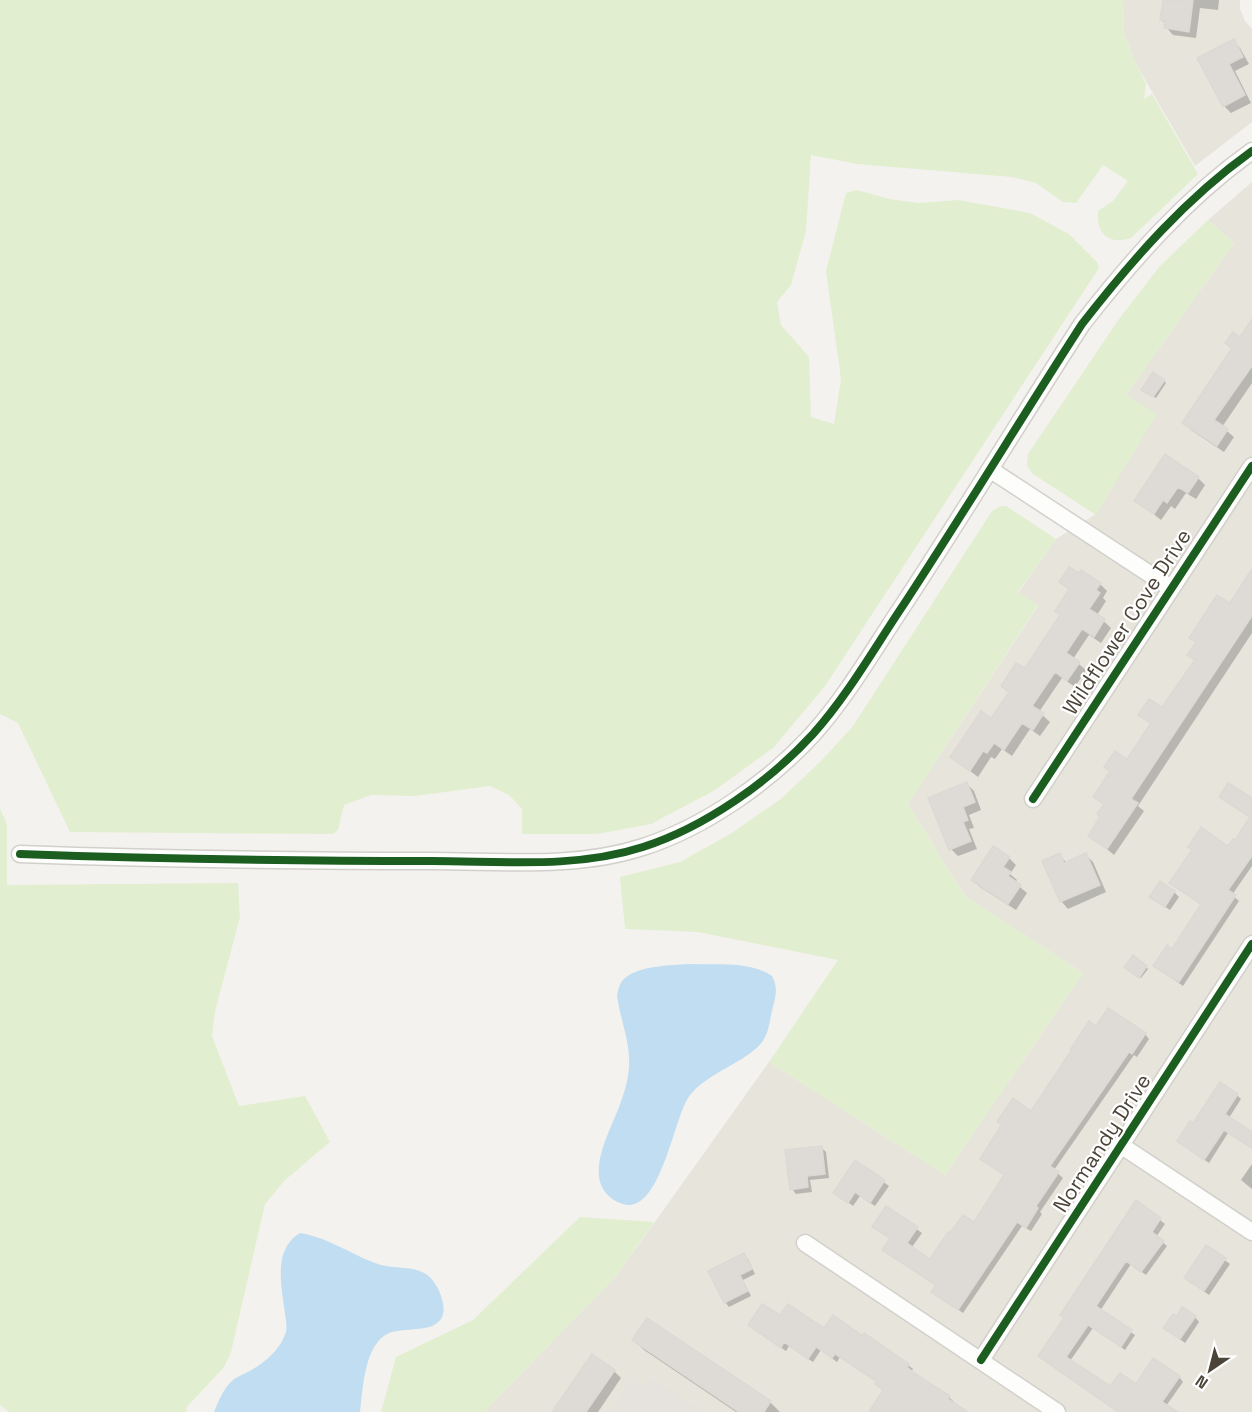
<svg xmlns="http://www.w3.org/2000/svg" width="1252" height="1412" viewBox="0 0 1252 1412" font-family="'Space Grotesk',sans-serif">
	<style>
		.residential { fill: #e7e4dc }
		.green { fill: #e1eecf }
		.parking { fill: #e6e3df }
		.water { fill: #c0ddf1 }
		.shadow { fill: #0003 }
		.building { fill: #dedbd6; stroke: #dcd9d4; stroke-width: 1.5 }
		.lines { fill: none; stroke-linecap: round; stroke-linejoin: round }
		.minor-casing { stroke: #d2d0cb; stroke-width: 19 }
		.minor { stroke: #fdfdfc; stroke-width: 16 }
		.cycleway-casing { stroke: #fff; stroke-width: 11 }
		.cycleway { stroke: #1b5e20; stroke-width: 8 }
		.labels { text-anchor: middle; stroke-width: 4.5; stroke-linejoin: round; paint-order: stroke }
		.street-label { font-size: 21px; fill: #4b4439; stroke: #fff }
	</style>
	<rect width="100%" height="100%" fill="#f4f2ee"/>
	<path class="residential" d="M 1123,0 L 1240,0 L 1240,9 L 1245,21 L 1252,29 L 1252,122 L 1195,166 L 1136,64 L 1124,33 Z
		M 1252,182 L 1252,1412 L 484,1412 L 617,1275 L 769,1062 L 945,1175 L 1083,973 L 964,895 L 908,804 L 1038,606 L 1018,593 L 1056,539 L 1096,514 L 1156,415 L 1126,395 L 1234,243 L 1208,220 Z"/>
	<path class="green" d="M 0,0 L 1123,0 L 1124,33 L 1136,64 L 1146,84 L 1144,99 L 1152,94 L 1198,174 L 1131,238 C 1109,245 1096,234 1098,211 L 1113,201 L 1128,181 L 1103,165 L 1076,203 L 1063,202 L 1036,183 L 1012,177 L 857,164 L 811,155 L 806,231 L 791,285 L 777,302 L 781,325 L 809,357 L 811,417 L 834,424 L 841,379 L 826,271 L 846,193 L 857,190 L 889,199 L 918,203 L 958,200 L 1030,213 L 1069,234 L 1097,262 L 1099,268 L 825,686 L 773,748 L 715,790 L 651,824 L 597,834 L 522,834 L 522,809 L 509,795 L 490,786 L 415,796 L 371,795 L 344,805 L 338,830 L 333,834 L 70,832 L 18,723 L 0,714 Z
		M 1208,220 L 1234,243 L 1126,395 L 1157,414 L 1096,515 L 1033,474 L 1027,466 L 1028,454 L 1119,319 L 1160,266 Z
		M 1001,506 L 1006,506 L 1056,539 L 1018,592 L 1038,605 L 908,804 L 964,895 L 1083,973 L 945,1175 L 769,1062 L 838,960 L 698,932 L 625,929 L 620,877 L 680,862 L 732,833 L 782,798 L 822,760 L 853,726 L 992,511 Z
		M 0,808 L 7,825 L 7,885 L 238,883 L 240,917 L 215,1011 L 212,1036 L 239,1106 L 305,1096 L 330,1142 L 285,1180 L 265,1204 L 231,1352 L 224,1367 L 186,1408 L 187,1412 L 9,1412 L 0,1405 Z
		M 580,1217 L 654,1222 L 617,1275 L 484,1412 L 381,1412 L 396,1357 L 473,1320 Z"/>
	<path class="parking" d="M 652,1378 L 702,1412 L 610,1412 L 632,1380 L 643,1388 Z"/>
	<path class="water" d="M 693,964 C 720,965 749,961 772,976 C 779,989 775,998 772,1011 C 770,1019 769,1030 765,1037 C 755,1060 705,1072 688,1098 C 673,1121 659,1220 620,1203 C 579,1185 608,1136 619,1107 C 624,1094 628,1081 629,1067 C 631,1044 620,1019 617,995 C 618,991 619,985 622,981 C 635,965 674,965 693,964 Z
		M 300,1233 C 330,1238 353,1256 381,1265 C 396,1269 413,1266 426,1274 C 437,1281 449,1307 441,1319 C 435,1327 426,1328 417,1329 C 408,1330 398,1330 389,1333 C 364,1344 363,1389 360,1412 L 214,1412 C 219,1400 223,1389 233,1380 C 238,1376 247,1373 253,1369 C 267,1361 281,1348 286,1332 C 287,1326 286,1320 285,1314 C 282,1287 272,1250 300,1233 Z"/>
	<path class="shadow" d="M 1164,0 L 1219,0 L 1218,10 L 1200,8 L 1196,38 L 1173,35 L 1166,27 L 1166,24 L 1161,20 Z
		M 1233,41 L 1240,48 L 1249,64 L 1235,71 L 1251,103 L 1231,113 L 1224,106 L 1199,58 Z
		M 1252,322 L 1252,383 L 1222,427 L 1234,437 L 1224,452 L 1191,430 L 1184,423 Z
		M 1164,381 L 1166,383 L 1156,398 L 1145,391 Z
		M 1198,478 L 1205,485 L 1196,499 L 1186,493 L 1175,509 L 1171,506 L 1161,520 L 1136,500 Z
		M 1252,574 L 1252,633 L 1138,806 L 1144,811 L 1114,855 L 1090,835 L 1102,817 L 1105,805 L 1095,796 L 1127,761 L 1152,725 L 1140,715 L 1162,709 L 1196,661 L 1189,655 L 1197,643 L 1191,638 L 1230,605 Z
		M 1061,582 L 1100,584 L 1107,591 L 1103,598 L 1106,601 L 1097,615 L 1111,628 L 1101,643 L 1089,635 L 1073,659 L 1086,670 L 1075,687 L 1062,678 L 1039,712 L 1050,722 L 1040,736 L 1030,729 L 1012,756 L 1002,749 L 995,759 L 991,757 L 978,777 L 952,757 L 992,720 L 1010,693 L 1003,686 L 1025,670 L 1062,616 L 1070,591 Z
		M 967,784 L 974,791 L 981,810 L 969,815 L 974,828 L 969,829 L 977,849 L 958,856 L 951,849 Z
		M 1252,800 L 1252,866 L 1232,895 L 1239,901 L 1183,986 L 1160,970 L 1202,905 L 1171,883 L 1236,843 L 1252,818 L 1225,801 Z
		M 1059,855 L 1067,863 L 1086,855 L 1093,862 L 1106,892 L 1068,909 L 1061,901 Z
		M 1009,858 L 1016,865 L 1010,874 L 1017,880 L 1015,883 L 1027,893 L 1016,910 L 980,887 L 973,880 Z
		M 1174,892 L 1179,897 L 1170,910 L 1156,901 Z
		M 1133,957 L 1148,969 L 1141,978 L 1126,966 Z
		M 1097,1028 L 1145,1034 L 1149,1039 L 1137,1057 L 1134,1055 L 1054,1170 L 1063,1178 L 1040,1212 L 1042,1214 L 1031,1231 L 1022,1226 L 963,1313 L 933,1292 L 937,1286 L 889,1254 L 884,1250 L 891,1239 L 874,1227 L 887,1208 L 922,1233 L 912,1247 L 930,1261 L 975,1224 L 1006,1175 L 1003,1125 L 999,1121 L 1032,1113 Z
		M 1237,1095 L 1241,1099 L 1229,1118 L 1252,1135 L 1247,1145 L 1228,1133 L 1209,1163 L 1179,1141 L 1193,1125 Z
		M 821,1147 L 826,1152 L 829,1178 L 810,1180 L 812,1192 L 796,1194 L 792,1189 Z
		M 855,1162 L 889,1186 L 875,1206 L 860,1196 L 853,1206 L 835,1193 Z
		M 1252,1164 L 1252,1189 L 1241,1180 Z
		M 1137,1202 L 1165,1224 L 1156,1237 L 1167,1246 L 1146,1275 L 1131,1264 L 1100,1311 L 1135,1335 L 1125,1350 L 1093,1328 L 1070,1361 L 1110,1388 L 1136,1386 L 1179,1377 L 1183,1382 L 1166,1406 L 1176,1412 L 1120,1412 L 1044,1360 L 1065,1318 Z
		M 1207,1247 L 1230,1264 L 1209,1295 L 1191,1282 Z
		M 743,1255 L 748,1259 L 755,1274 L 743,1280 L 751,1296 L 729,1307 L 725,1302 Z
		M 780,1317 L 824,1330 L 863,1338 L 908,1365 L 913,1369 L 911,1372 L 914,1375 L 949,1397 L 954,1402 L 952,1404 L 965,1412 L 872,1412 L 885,1391 L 878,1382 L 840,1357 L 837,1362 L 821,1350 L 813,1362 L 789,1346 L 786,1351 L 754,1329 Z
		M 1195,1317 L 1199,1322 L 1185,1343 L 1165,1328 L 1177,1318 Z
		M 648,1320 L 770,1402 L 780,1412 L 736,1412 L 644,1350 L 634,1340 Z
		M 614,1371 L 621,1378 L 598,1412 L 554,1412 Z"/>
	<path class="building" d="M 1163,0 L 1193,0 L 1189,32 L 1164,28 L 1165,21 L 1160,20 Z
		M 1234,39 L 1243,57 L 1229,64 L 1245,95 L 1223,107 L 1197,58 Z
		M 1252,319 L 1252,366 L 1214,420 L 1228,429 L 1217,446 L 1182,423 L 1232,348 L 1225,343 L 1233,332 L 1240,337 Z
		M 1153,372 L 1165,380 L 1153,397 L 1141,390 Z
		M 1165,454 L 1199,477 L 1188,493 L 1178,487 L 1167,503 L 1163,500 L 1154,514 L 1134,501 Z
		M 1069,567 L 1079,573 L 1081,570 L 1101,583 L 1096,590 L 1100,593 L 1089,609 L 1105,619 L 1094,637 L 1082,629 L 1066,653 L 1080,662 L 1067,681 L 1055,672 L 1032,706 L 1044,713 L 1033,730 L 1022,723 L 1004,750 L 994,743 L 987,753 L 983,751 L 970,771 L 950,757 L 981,711 L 991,718 L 1009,692 L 1001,686 L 1016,663 L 1025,668 L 1060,615 L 1055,611 L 1069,589 L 1059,582 Z
		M 1252,569 L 1252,616 L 1131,799 L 1138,803 L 1107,849 L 1088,836 L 1100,817 L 1097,814 L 1104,804 L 1093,797 L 1110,771 L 1104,767 L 1115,751 L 1127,759 L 1151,723 L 1138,715 L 1149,699 L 1162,707 L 1195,660 L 1187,655 L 1196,642 L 1189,638 L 1217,595 L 1230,603 Z
		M 967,782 L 975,802 L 963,807 L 968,820 L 963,822 L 971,841 L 949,850 L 928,798 Z
		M 1228,783 L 1252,798 L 1252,856 L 1228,890 L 1236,895 L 1179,982 L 1153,966 L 1167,945 L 1172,949 L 1201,904 L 1169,883 L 1192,850 L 1188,847 L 1201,827 L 1228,846 L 1233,839 L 1235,840 L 1250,817 L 1219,797 Z
		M 993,846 L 1010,857 L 1003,867 L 1011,872 L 1008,876 L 1021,885 L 1008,904 L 971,880 Z
		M 1060,853 L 1064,863 L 1086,853 L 1100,885 L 1060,902 L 1042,861 Z
		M 1160,881 L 1175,891 L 1165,907 L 1149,897 Z
		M 1133,955 L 1147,966 L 1139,978 L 1124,967 Z
		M 1108,1008 L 1146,1033 L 1132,1054 L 1129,1052 L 1050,1166 L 1059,1172 L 1036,1206 L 1038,1208 L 1026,1228 L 1017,1222 L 958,1310 L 931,1292 L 936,1285 L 882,1250 L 890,1238 L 872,1227 L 886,1206 L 918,1227 L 907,1243 L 930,1259 L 948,1232 L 950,1233 L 963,1215 L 974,1222 L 1004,1175 L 980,1159 L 1002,1124 L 997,1122 L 1013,1098 L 1031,1111 L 1071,1051 L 1070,1050 L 1089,1021 L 1096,1026 Z
		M 1220,1082 L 1238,1094 L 1225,1114 L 1252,1132 L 1252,1148 L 1224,1130 L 1204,1160 L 1177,1141 L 1190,1121 L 1193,1123 Z
		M 822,1146 L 825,1174 L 807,1176 L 808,1187 L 790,1190 L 785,1150 Z
		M 855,1160 L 885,1180 L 870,1203 L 855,1192 L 848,1203 L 833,1193 Z
		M 1136,1200 L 1161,1218 L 1152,1232 L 1164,1241 L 1141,1272 L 1126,1261 L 1096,1306 L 1132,1330 L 1121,1347 L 1088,1325 L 1066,1357 L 1110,1386 L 1120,1373 L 1136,1384 L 1153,1358 L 1180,1376 L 1162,1402 L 1178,1412 L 1118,1412 L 1038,1356 L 1064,1318 L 1060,1315 Z
		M 1206,1245 L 1226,1258 L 1204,1291 L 1184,1278 Z
		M 744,1253 L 752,1269 L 740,1275 L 748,1291 L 724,1303 L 708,1271 Z
		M 762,1304 L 780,1315 L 788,1304 L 824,1328 L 833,1315 L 863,1336 L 864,1333 L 909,1364 L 907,1367 L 914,1373 L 950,1396 L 948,1399 L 968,1412 L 869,1412 L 883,1390 L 875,1384 L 877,1382 L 835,1354 L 832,1358 L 816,1347 L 808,1359 L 784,1342 L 781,1348 L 748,1325 Z
		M 1182,1307 L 1196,1316 L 1180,1339 L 1163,1328 L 1173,1314 L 1177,1316 Z
		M 647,1318 L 771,1401 L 764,1412 L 739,1412 L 632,1340 Z
		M 592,1354 L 615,1370 L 586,1412 L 552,1412 Z"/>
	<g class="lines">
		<g class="minor-casing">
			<path id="minor" d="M 991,470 L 1171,588
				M 1033,799 L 1252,466
				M 20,854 C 157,859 295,861 432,861 C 501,861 575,869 643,847 C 705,827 769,782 813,734 C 848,695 875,647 904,604 C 965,511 1022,417 1082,324 C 1132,260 1186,198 1252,151
				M 1122,1146 L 1252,1232
				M 805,1243 L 1057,1412
				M 981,1360 L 1252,944"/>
		</g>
		<use href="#minor" class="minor"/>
		<g class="cycleway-casing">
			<path id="cycleway" d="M 1033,799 L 1252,466
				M 20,854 C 157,859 295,861 432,861 C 501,861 575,869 643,847 C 705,827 769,782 813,734 C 848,695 875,647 904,604 C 965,511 1022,417 1082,324 C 1132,260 1186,198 1252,151
				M 981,1360 L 1252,944"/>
		</g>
		<use href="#cycleway" class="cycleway"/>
	</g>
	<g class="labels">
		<g class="street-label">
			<text transform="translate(1127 622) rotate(-57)" y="7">Wildflower Cove Drive</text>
			<text transform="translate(1102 1143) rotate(-57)" y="7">Normandy Drive</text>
		</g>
	</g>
	<g transform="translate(1210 1370) rotate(215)" stroke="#ffffff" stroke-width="4.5" paint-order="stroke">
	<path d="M0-4.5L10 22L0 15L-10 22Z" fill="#4b4439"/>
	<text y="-9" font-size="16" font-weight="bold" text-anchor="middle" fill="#4b4439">N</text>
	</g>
</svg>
